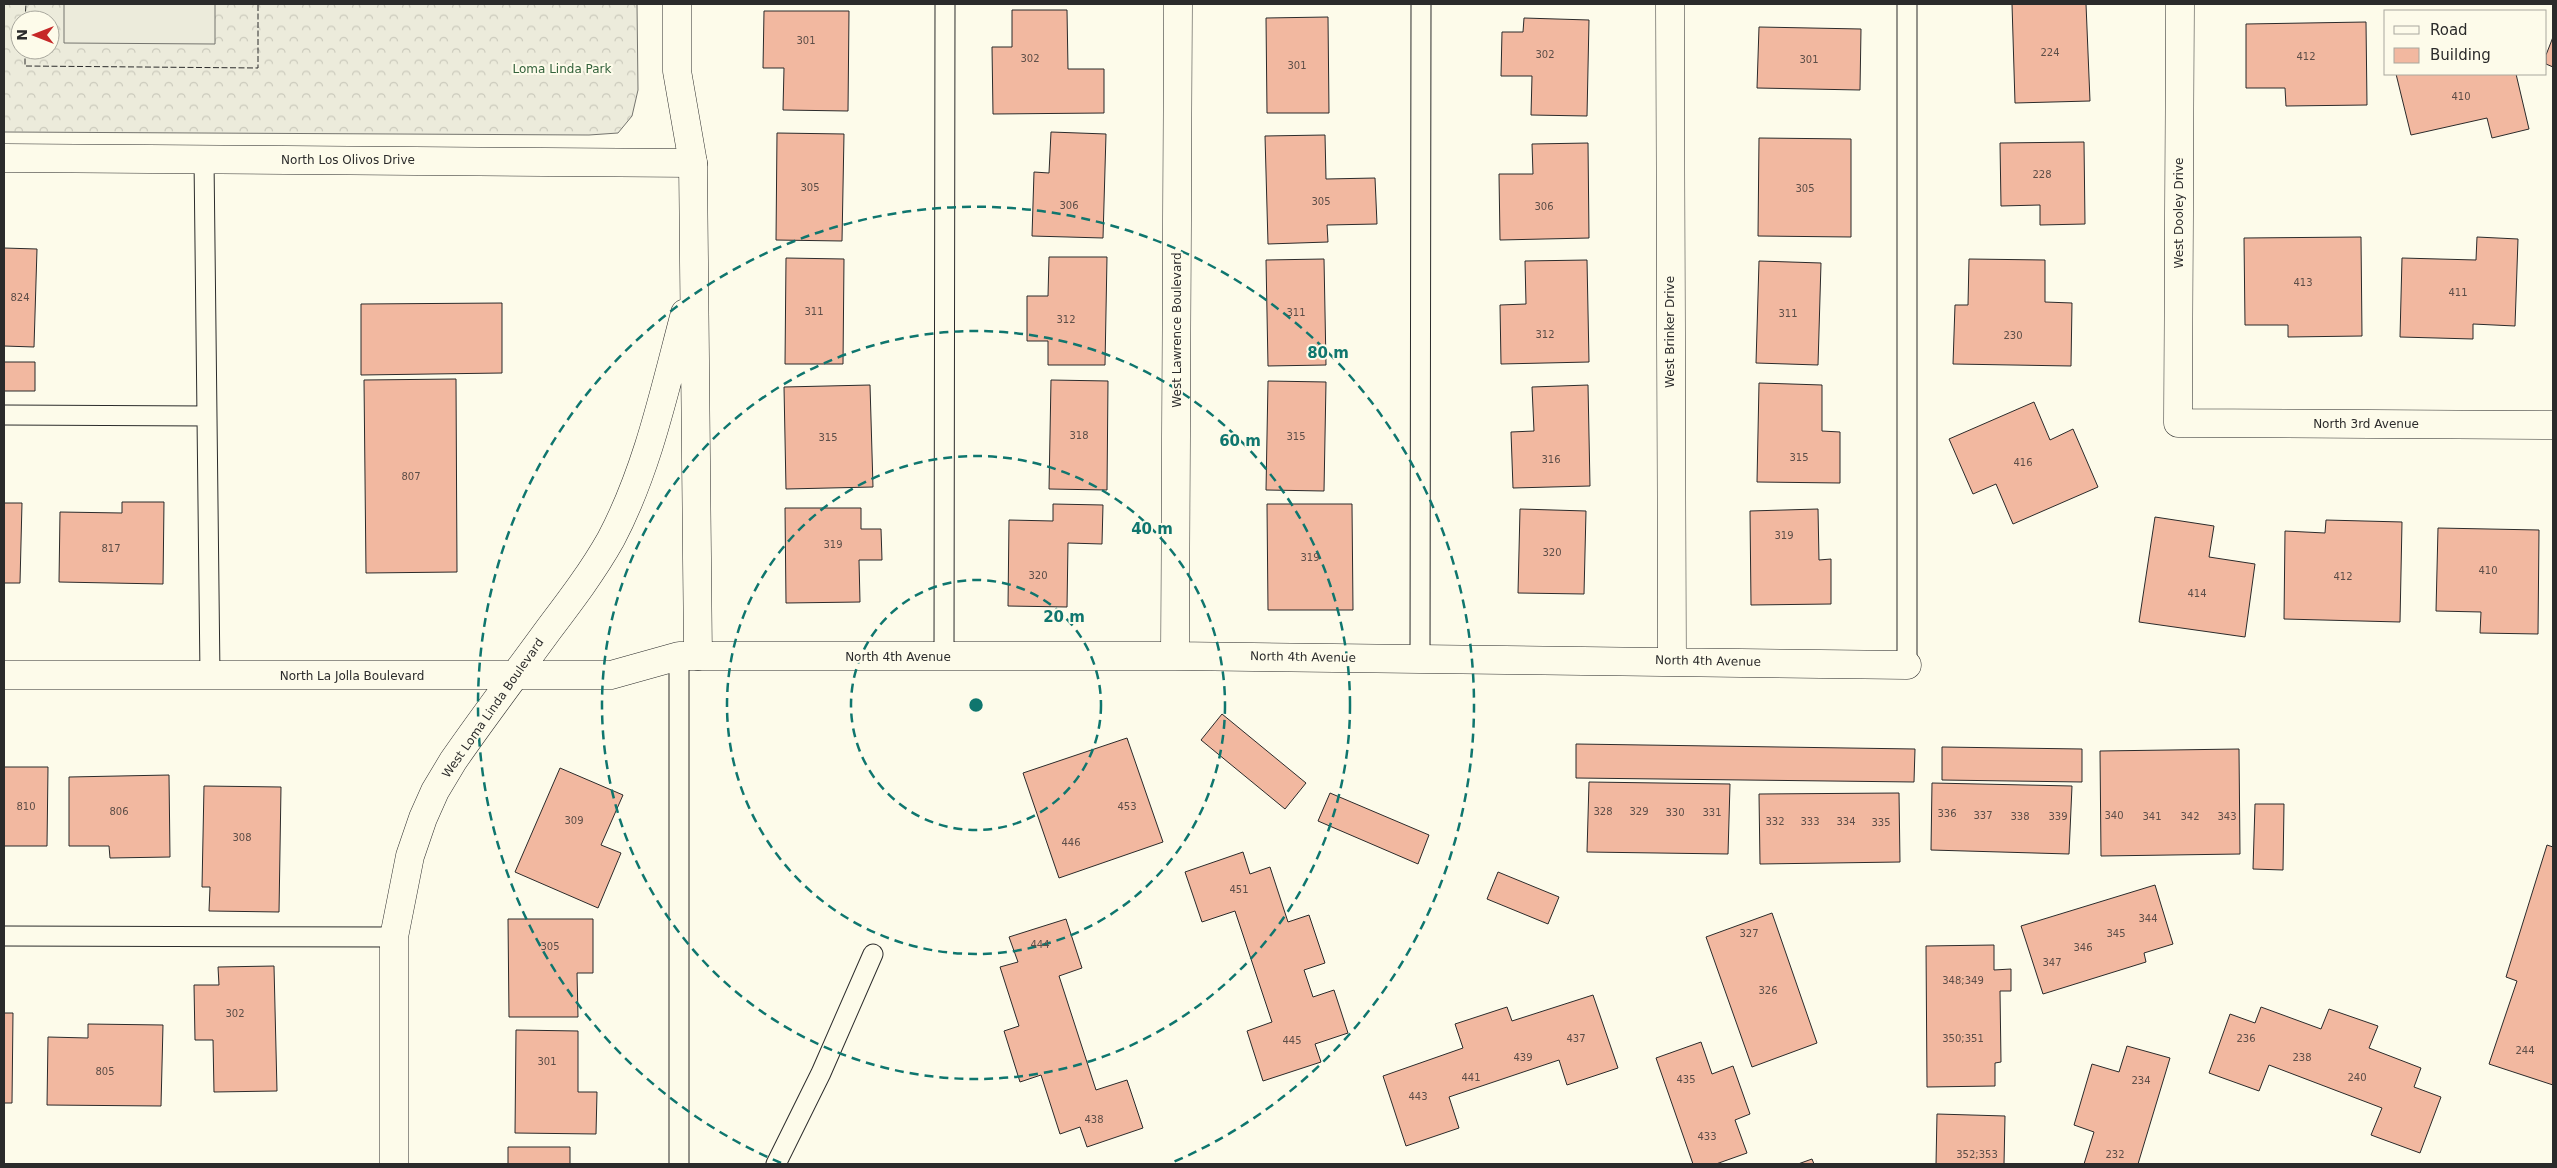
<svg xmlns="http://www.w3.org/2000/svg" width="2557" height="1168" viewBox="0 0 2557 1168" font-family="'DejaVu Sans',sans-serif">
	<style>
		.forest { fill: url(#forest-crowns); stroke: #74746e; fill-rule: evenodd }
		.pitch { fill: #ecebdb; stroke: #74746e }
		.building { fill: #f2b8a0; stroke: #2b2b2b }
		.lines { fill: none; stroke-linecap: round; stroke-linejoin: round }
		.service-casing { stroke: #2b2b2b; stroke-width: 21 }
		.minor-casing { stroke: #2b2b2b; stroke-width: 29 }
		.tertiary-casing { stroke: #2b2b2b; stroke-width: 29 }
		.service { stroke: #fdfbea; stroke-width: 19 }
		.minor { stroke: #fdfbea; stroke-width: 28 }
		.tertiary { stroke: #fdfbea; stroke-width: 28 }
		.fence { stroke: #2b2b2b; stroke-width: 1; stroke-dasharray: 6 2.5; stroke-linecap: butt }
		.ring { fill: none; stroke: #0f766e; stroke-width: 2.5; stroke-dasharray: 9 6 }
		.labels { text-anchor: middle; stroke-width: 4; stroke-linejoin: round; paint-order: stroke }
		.number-label { font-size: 10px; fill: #5d4e48 }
		.park-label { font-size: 12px; fill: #34623c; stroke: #fdfbea }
		.street-label { font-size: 12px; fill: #2b2b2b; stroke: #fdfbea }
		.centre { fill: #0f766e; stroke: #fdfbea; stroke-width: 2.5 }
		.ring-label { font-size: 15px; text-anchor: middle; font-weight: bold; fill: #0f766e; stroke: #fdfbea; stroke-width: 4; stroke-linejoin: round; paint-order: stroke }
	</style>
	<defs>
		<pattern id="forest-crowns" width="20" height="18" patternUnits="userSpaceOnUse" patternTransform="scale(1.25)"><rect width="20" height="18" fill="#ecebdb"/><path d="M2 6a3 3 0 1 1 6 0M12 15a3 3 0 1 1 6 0" fill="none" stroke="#cbcabc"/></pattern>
	</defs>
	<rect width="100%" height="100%" fill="#fdfbea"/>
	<path class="forest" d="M 4,4 L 637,4 L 638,90 L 632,116 L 618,133 L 589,135 L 4,132 ZM 20,20 L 50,20 L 50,50 L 20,50 Z"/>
	<path class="pitch" d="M 64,4 L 215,4 L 215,44 L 64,43 Z"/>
	<path class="building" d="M 2012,4 L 2086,4 L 2090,101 L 2015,103 Z
		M 1012,10 L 1067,10 L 1068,69 L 1104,69 L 1104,113 L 993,114 L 992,47 L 1012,47 Z
		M 764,11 L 849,11 L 848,111 L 783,110 L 784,68 L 763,68 Z
		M 1328,17 L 1329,113 L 1267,113 L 1266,18 Z
		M 1524,18 L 1589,20 L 1587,116 L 1531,115 L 1532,76 L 1501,76 L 1502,32 L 1523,32 Z
		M 2366,22 L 2367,105 L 2286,106 L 2285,88 L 2246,88 L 2246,24 Z
		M 1759,27 L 1861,29 L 1860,90 L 1757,88 Z
		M 2553,37 L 2553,67 L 2546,64 L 2546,55 Z
		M 2396,74 L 2516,74 L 2529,129 L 2492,138 L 2487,118 L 2411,135 Z
		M 1051,132 L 1106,134 L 1103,238 L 1032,236 L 1034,172 L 1049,173 Z
		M 777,133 L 844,134 L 842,241 L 776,240 Z
		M 1325,135 L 1326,179 L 1375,178 L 1377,224 L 1327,225 L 1328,242 L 1268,244 L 1265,136 Z
		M 1759,138 L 1851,139 L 1851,237 L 1758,236 Z
		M 2084,142 L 2085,224 L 2040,225 L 2040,205 L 2001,206 L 2000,143 Z
		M 1588,143 L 1589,238 L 1500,240 L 1499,174 L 1533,174 L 1532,144 Z
		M 2361,237 L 2362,336 L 2288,337 L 2288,325 L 2245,325 L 2244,238 Z
		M 2477,237 L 2518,239 L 2515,326 L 2473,324 L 2473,339 L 2400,337 L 2402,258 L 2476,260 Z
		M 4,248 L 37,249 L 34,347 L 4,346 Z
		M 1049,257 L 1107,257 L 1105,365 L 1048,365 L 1048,341 L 1027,341 L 1027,296 L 1048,296 Z
		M 786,258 L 844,259 L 843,364 L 785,364 Z
		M 1324,259 L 1326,365 L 1268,366 L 1266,260 Z
		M 1969,259 L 2045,260 L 2045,302 L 2072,303 L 2071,366 L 1953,364 L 1955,305 L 1968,305 Z
		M 1587,260 L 1589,362 L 1501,364 L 1500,305 L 1526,304 L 1525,261 Z
		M 1759,261 L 1821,263 L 1818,365 L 1756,363 Z
		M 502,303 L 502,373 L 361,375 L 361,304 Z
		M 4,362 L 35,362 L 35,391 L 4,391 Z
		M 456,379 L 457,572 L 366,573 L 364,380 Z
		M 1051,380 L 1108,381 L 1107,490 L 1049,489 Z
		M 1268,381 L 1326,382 L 1324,491 L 1266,490 Z
		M 1759,383 L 1822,385 L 1822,431 L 1840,432 L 1840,483 L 1757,482 Z
		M 870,385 L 873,487 L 786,489 L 784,387 Z
		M 1588,385 L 1590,486 L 1513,488 L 1511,432 L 1534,431 L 1532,387 Z
		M 2034,402 L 2050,440 L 2073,429 L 2098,487 L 2013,524 L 1996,484 L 1973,494 L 1949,439 Z
		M 122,502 L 164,502 L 163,584 L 59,582 L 60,512 L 122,513 Z
		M 4,503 L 22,503 L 20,583 L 4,583 Z
		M 1053,504 L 1103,505 L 1102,544 L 1068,543 L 1067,607 L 1008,606 L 1009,520 L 1053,521 Z
		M 1267,504 L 1352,504 L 1353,610 L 1268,610 Z
		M 785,508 L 861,508 L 861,529 L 881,529 L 882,560 L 859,560 L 860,602 L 786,603 Z
		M 1520,509 L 1586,511 L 1584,594 L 1518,593 Z
		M 1818,509 L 1819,560 L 1831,559 L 1831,604 L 1751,605 L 1750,511 Z
		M 2155,517 L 2214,526 L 2209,557 L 2255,564 L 2245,637 L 2139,622 Z
		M 2326,520 L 2402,522 L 2400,622 L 2284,619 L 2285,531 L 2325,533 Z
		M 2438,528 L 2539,530 L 2538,634 L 2480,633 L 2481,612 L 2436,611 Z
		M 1222,714 L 1306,783 L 1285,809 L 1201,740 Z
		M 1127,738 L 1163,842 L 1059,878 L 1023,773 Z
		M 1576,744 L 1915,749 L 1914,782 L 1576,778 Z
		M 1942,747 L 2082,749 L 2082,782 L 1942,780 Z
		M 2239,749 L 2240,854 L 2101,856 L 2100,751 Z
		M 4,767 L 48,767 L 47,846 L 4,846 Z
		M 560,768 L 623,795 L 601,845 L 621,853 L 598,908 L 515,872 Z
		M 169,775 L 170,857 L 110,858 L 109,846 L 69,846 L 69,777 Z
		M 1589,782 L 1730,784 L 1728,854 L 1587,852 Z
		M 1932,783 L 2072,786 L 2069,854 L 1931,850 Z
		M 204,786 L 281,787 L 279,912 L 209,911 L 210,887 L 202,887 Z
		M 1330,793 L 1429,835 L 1418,864 L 1318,821 Z
		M 1899,793 L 1900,862 L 1760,864 L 1759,794 Z
		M 2255,804 L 2284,804 L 2283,870 L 2253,869 Z
		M 2547,845 L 2553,847 L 2553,1085 L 2489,1064 L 2517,981 L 2506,977 Z
		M 1243,852 L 1250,874 L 1270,867 L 1288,922 L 1309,915 L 1325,963 L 1304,970 L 1313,997 L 1334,990 L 1348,1033 L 1315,1044 L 1321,1062 L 1263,1081 L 1247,1031 L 1272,1022 L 1235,911 L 1202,922 L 1185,872 Z
		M 1498,872 L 1559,897 L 1548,924 L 1487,899 Z
		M 2155,885 L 2173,944 L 2144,953 L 2146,962 L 2043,994 L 2021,926 Z
		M 1772,913 L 1817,1043 L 1752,1067 L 1706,937 Z
		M 508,919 L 593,919 L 593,973 L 577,973 L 578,1017 L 509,1017 Z
		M 1066,919 L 1082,968 L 1059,976 L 1096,1090 L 1127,1080 L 1143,1128 L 1087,1147 L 1080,1127 L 1060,1134 L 1041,1075 L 1020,1082 L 1004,1031 L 1019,1026 L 1000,967 L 1018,962 L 1009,937 Z
		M 1994,945 L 1994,970 L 2011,969 L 2011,991 L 2000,991 L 2001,1062 L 1995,1063 L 1995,1086 L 1927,1087 L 1926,946 Z
		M 274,966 L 277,1091 L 214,1092 L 213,1040 L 195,1040 L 194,985 L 219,985 L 218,967 Z
		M 1593,995 L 1618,1068 L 1567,1085 L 1559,1060 L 1449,1097 L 1459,1128 L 1406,1146 L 1383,1076 L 1463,1048 L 1455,1024 L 1507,1007 L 1512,1021 Z
		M 2261,1007 L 2321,1029 L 2329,1009 L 2378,1026 L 2369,1048 L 2421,1068 L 2414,1087 L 2441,1097 L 2420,1153 L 2371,1135 L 2382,1108 L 2269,1065 L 2259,1091 L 2209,1073 L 2230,1014 L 2255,1023 Z
		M 4,1013 L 13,1013 L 12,1103 L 4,1103 Z
		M 88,1024 L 163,1025 L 161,1106 L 47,1105 L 48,1037 L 88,1038 Z
		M 516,1030 L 578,1031 L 578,1092 L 597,1092 L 596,1134 L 515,1133 Z
		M 1701,1042 L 1712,1074 L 1733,1066 L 1750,1114 L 1735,1120 L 1747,1153 L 1716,1164 L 1693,1164 L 1656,1058 Z
		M 2127,1046 L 2170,1058 L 2138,1164 L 2084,1164 L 2094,1132 L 2074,1125 L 2092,1064 L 2119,1072 Z
		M 1937,1114 L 2005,1116 L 2004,1164 L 1936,1164 Z
		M 508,1147 L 570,1147 L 570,1164 L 508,1164 Z
		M 1812,1159 L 1814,1164 L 1798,1164 Z"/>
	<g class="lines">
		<g class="service-casing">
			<path id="service" d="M 204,159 L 210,676
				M 4,415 L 207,416
				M 944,657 L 945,4
				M 1420,659 L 1421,4
				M 1907,665 L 1907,4
				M 4,936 L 394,937
				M 679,1164 L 679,656
				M 776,1164 L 821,1073 L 873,954"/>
		</g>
		<g class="minor-casing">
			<path id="minor" d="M 1670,4 L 1672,661
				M 2180,4 L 2178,423 L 2553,425
				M 4,158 L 693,163
				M 698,656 L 1175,656 L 1907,665
				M 1175,656 L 1178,4"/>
		</g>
		<g class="tertiary-casing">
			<path id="tertiary" d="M 4,675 L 611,675 L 679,656 L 698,656 L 693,163 L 677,71 L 677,4
				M 394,1164 L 394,937 L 410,856 L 423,818 L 435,791 L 453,761 C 484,716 517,673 549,629 C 571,600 593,571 611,539 C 648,469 665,388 685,313"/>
		</g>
		<use href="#service" class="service"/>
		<use href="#minor" class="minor"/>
		<use href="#tertiary" class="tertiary"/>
		<path class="fence" d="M 25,20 L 26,4
			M 25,50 L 25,66 L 258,68 L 258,4"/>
	</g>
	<g class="ring">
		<circle cx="976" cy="705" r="125"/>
		<circle cx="976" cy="705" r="249"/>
		<circle cx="976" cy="705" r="374"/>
		<path d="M781 1163A498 498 0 1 1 1171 1163"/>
	</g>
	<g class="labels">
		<g class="number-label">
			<text x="806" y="44">301</text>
			<text x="2050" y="56">224</text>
			<text x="1545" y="58">302</text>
			<text x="2306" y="60">412</text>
			<text x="1030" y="62">302</text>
			<text x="1809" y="63">301</text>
			<text x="1297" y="69">301</text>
			<text x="2461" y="100">410</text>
			<text x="2042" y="178">228</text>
			<text x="810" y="191">305</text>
			<text x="1805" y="192">305</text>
			<text x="1321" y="205">305</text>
			<text x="1069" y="209">306</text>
			<text x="1544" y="210">306</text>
			<text x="2303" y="286">413</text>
			<text x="2458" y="296">411</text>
			<text x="20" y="301">824</text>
			<text x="814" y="315">311</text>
			<text x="1296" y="316">311</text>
			<text x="1788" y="317">311</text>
			<text x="1066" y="323">312</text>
			<text x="1545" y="338">312</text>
			<text x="2013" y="339">230</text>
			<text x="1079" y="439">318</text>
			<text x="1296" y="440">315</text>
			<text x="828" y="441">315</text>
			<text x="1799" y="461">315</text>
			<text x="1551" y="463">316</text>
			<text x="2023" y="466">416</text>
			<text x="411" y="480">807</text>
			<text x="1784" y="539">319</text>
			<text x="833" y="548">319</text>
			<text x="111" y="552">817</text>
			<text x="1552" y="556">320</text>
			<text x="1310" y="561">319</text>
			<text x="2488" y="574">410</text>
			<text x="1038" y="579">320</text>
			<text x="2343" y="580">412</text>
			<text x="2197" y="597">414</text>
			<text x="26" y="810">810</text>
			<text x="1127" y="810">453</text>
			<text x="119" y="815">806</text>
			<text x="1603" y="815">328</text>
			<text x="1639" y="815">329</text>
			<text x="1675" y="816">330</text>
			<text x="1712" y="816">331</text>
			<text x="1947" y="817">336</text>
			<text x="1983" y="819">337</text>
			<text x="2114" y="819">340</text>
			<text x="2020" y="820">338</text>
			<text x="2058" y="820">339</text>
			<text x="2152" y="820">341</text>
			<text x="2190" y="820">342</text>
			<text x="2227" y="820">343</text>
			<text x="574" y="824">309</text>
			<text x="1775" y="825">332</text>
			<text x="1810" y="825">333</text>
			<text x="1846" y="825">334</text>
			<text x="1881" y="826">335</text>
			<text x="242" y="841">308</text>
			<text x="1071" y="846">446</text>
			<text x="1239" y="893">451</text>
			<text x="2148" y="922">344</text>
			<text x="1749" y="937">327</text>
			<text x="2116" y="937">345</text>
			<text x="1040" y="948">444</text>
			<text x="550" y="950">305</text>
			<text x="2083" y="951">346</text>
			<text x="2052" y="966">347</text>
			<text x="1963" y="984">348;349</text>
			<text x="1768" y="994">326</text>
			<text x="235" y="1017">302</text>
			<text x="1576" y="1042">437</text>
			<text x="1963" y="1042">350;351</text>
			<text x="2246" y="1042">236</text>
			<text x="1292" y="1044">445</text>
			<text x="2525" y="1054">244</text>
			<text x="1523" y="1061">439</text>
			<text x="2302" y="1061">238</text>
			<text x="547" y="1065">301</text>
			<text x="105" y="1075">805</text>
			<text x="1471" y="1081">441</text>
			<text x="2357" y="1081">240</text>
			<text x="1686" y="1083">435</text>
			<text x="2141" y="1084">234</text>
			<text x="1418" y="1100">443</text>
			<text x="1094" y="1123">438</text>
			<text x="1707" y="1140">433</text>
			<text x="1977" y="1158">352;353</text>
			<text x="2115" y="1158">232</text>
		</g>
		<g class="park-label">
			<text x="562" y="73">Loma Linda Park</text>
		</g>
		<g class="street-label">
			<text x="348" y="164">North Los Olivos Drive</text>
			<text transform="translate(2179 213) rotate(-90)" y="4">West Dooley Drive</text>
			<text transform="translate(1177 330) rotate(-90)" y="4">West Lawrence Boulevard</text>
			<text transform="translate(1670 332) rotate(-90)" y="4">West Brinker Drive</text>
			<text x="2366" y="428">North 3rd Avenue</text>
			<text x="898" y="661">North 4th Avenue</text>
			<text transform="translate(1303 657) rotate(1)" y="4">North 4th Avenue</text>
			<text transform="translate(1708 661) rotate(1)" y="4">North 4th Avenue</text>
			<text x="352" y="680">North La Jolla Boulevard</text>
			<text transform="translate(493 708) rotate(-55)" y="4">West Loma Linda Boulevard</text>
		</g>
	</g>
	<circle cx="976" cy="705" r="8" class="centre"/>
	<g class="ring-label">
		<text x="1328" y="358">80 m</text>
		<text x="1240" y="446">60 m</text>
		<text x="1152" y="534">40 m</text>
		<text x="1064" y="622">20 m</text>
	</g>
	<rect width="2557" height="1168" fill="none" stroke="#2b2b2b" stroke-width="10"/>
	<rect x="2384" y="10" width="162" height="65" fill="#fdfbea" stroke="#a9a89e"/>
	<rect x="2394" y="26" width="25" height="8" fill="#fdfbea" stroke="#a9a89e"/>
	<text x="2430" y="35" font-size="15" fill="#2b2b2b">Road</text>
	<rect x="2394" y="48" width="25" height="15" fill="#f2b8a0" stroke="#a9a89e"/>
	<text x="2430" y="60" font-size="15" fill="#2b2b2b">Building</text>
	<g transform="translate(35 35) rotate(270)"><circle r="24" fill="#fdfbea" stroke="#a9a89e"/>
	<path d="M0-4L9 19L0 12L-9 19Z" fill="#c62828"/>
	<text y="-8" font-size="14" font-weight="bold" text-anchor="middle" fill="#2b2b2b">N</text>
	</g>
</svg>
